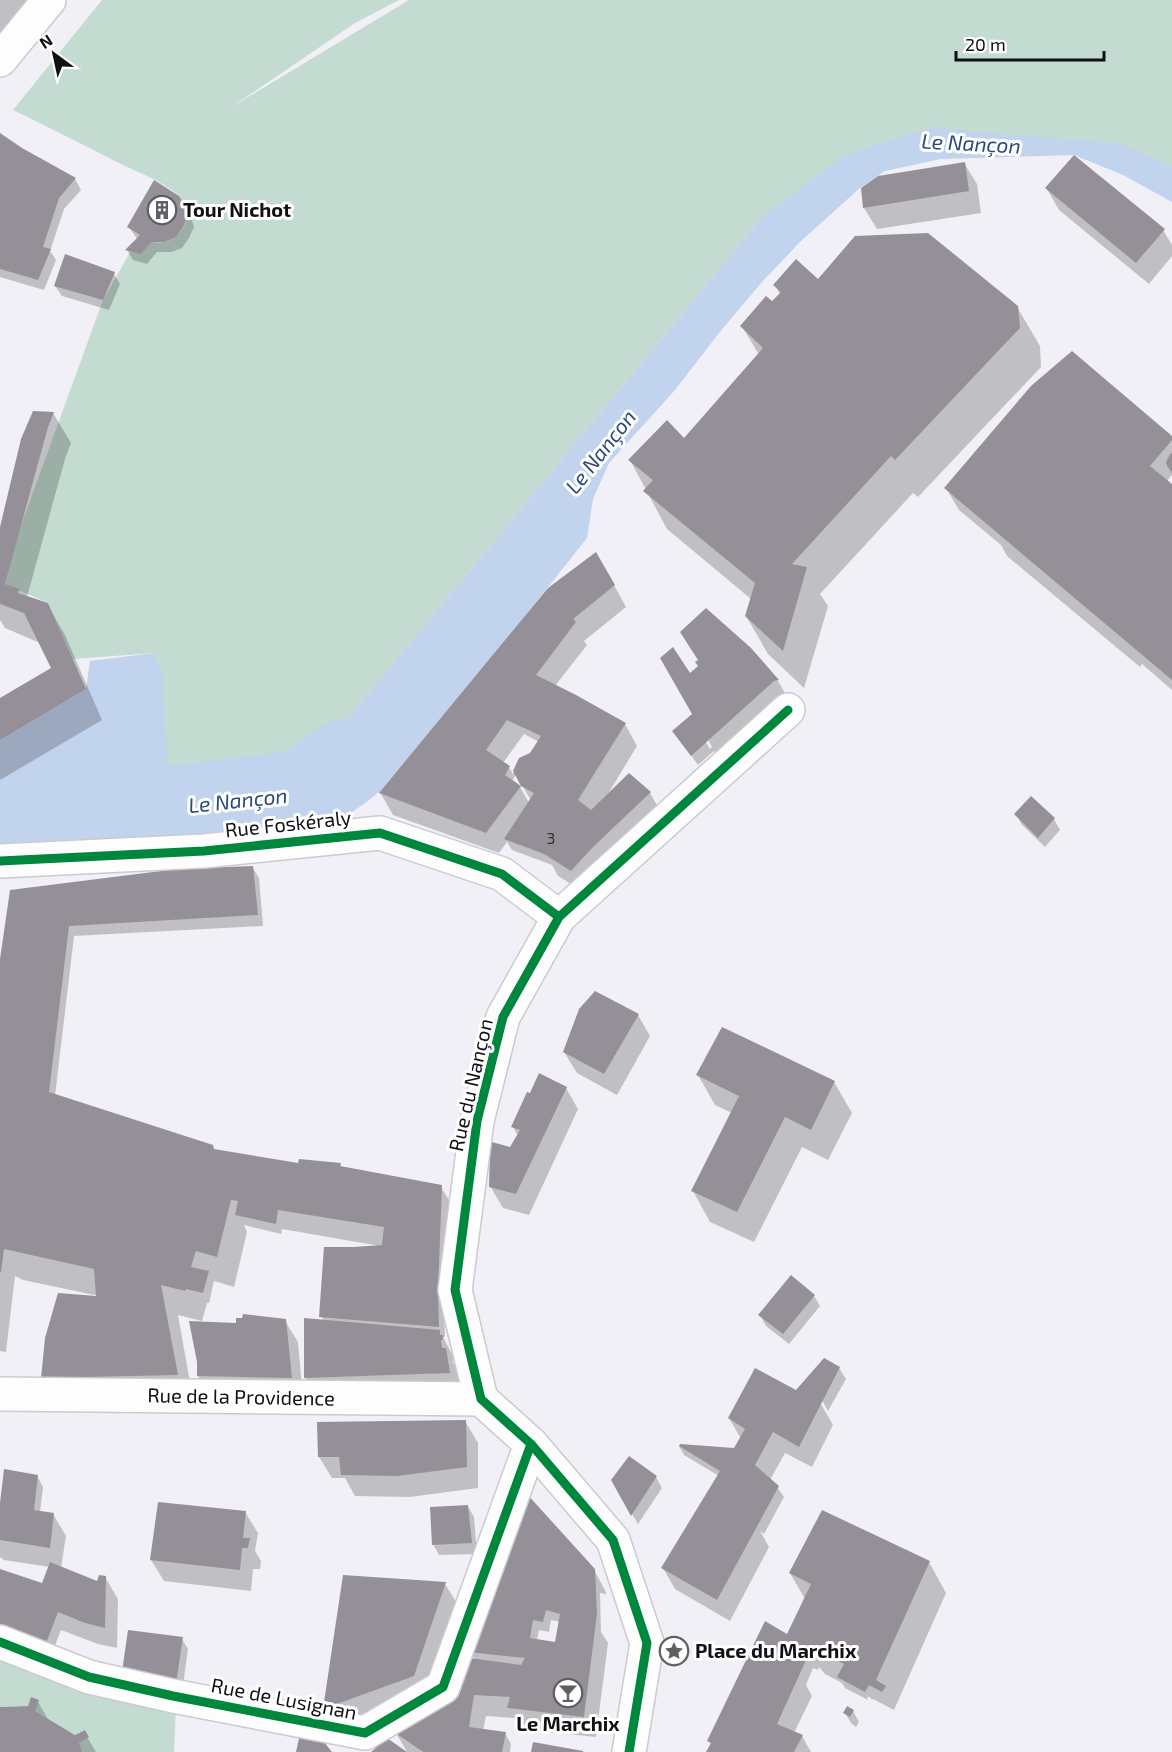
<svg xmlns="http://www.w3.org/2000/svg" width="1172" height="1752" viewBox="0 0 1172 1752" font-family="'Exo 2',sans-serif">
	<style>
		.green { fill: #c3dbd0 }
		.water { fill: #c2d3ee }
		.shadow { fill: #0003; fill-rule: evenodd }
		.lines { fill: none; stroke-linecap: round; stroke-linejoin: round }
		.river { stroke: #c2d3ee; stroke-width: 88 }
		.building { fill: #959098; fill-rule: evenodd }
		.minor-casing { stroke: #cbcbcf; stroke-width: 36 }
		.minor { stroke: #fdfdfe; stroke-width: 33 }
		.cycleway-casing { stroke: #fff; stroke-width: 13 }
		.cycleway { stroke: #00873e; stroke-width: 9 }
		.labels { text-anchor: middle; stroke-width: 6; stroke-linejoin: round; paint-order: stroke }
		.number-label { font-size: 16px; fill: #323135 }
		.poi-label { font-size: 20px; font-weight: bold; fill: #111114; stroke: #fff; text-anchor: start }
		.street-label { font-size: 20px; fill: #111114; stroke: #fff }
		.water-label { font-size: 21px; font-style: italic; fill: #2b4979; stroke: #fff }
	</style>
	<rect width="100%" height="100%" fill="#f0f0f6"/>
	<path class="green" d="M 102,0 L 399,0 L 355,23 L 230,108 L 409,0 L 1172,0 L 1172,183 L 1128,153 L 916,139 L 763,216 L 309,765 L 231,793 L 172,810 L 154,653 L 73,659 L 48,603 L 5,584 L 18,534 L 103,300 L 140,235 C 143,237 148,241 152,242 C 177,249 201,214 178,195 C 160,180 137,172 117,162 C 82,144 48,127 13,110 Z
		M 0,1658 L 176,1706 L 174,1752 L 82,1752 L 79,1743 L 89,1737 L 85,1730 L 75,1735 L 35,1711 L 32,1697 L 28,1706 L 0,1707 Z"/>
	<path class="water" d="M 934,127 L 989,133 L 1117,143 L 1141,152 L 1172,167 L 1172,202 L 1123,175 L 1074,155 L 941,159 L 885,171 L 860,188 L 802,240 L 762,282 L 719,333 L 675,390 L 609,463 L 593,499 L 587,538 L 498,650 L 379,793 L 377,793 L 330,819 L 237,832 L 231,793 L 272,784 L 309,765 L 763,216 L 846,154 Z
		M 154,653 L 162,672 L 172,835 L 0,847 L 0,740 L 86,689 L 90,661 Z"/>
	<path class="shadow" d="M 0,0 L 42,0 L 0,49 Z
		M 0,135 L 21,149 L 75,179 L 81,190 L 64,209 L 50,251 L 56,260 L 44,290 L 0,277 Z
		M 964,163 L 977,184 L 981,213 L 877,229 L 864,208 Z
		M 1047,189 L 1163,230 L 1172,245 L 1172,256 L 1149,284 L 1059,210 Z
		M 184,205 L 191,217 L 194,227 L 189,238 L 182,248 L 171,252 L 157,252 L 147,264 L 133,260 L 127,250 L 137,239 L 129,227 Z
		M 114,274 L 120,284 L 109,310 L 62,296 L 55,286 Z
		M 818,281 L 1017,307 L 1040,346 L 1041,367 L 918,497 L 913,493 L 820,594 L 828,606 L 804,688 L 768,654 L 746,616 L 751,599 L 667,529 L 630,460 L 684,440 L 759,355 L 742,326 L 780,295 L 775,285 Z
		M 53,413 L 71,443 L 65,459 L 27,597 L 47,604 L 65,635 L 102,720 L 0,780 L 0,700 L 53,668 L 40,643 L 5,628 L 0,620 L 0,532 Z
		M 1172,438 L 1172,475 L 1167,481 L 1172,486 L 1172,690 L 1142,664 L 1140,667 L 1007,556 L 1001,545 L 959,510 L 946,488 Z
		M 614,585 L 626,607 L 584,641 L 587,645 L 555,686 L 625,724 L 637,746 L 608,794 L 650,793 L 662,814 L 583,891 L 558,876 L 552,865 L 512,850 L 507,842 L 499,853 L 393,815 L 381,794 L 549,589 ZM 524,734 L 539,742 L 531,754 L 520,759 L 513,774 L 509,767 L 503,763 ZM 516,774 L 534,806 L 532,808 L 520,787 L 512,782 Z
		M 750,649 L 778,681 L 790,702 L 721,762 L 714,751 L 698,765 L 674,731 L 691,717 L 710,749 L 712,747 L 677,684 L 689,675 Z
		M 0,793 L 2,798 L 3,809 L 0,815 Z
		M 1016,814 L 1054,819 L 1060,830 L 1045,847 L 1022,825 Z
		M 253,868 L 259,878 L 263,926 L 74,936 L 55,1096 L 212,1146 L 215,1150 L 300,1164 L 340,1164 L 342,1168 L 441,1187 L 454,1208 L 444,1314 L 445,1337 L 443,1337 L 454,1358 L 455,1361 L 452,1361 L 458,1371 L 461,1394 L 317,1399 L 305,1377 L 324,1321 L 321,1316 L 380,1246 L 282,1229 L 281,1234 L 244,1225 L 247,1232 L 234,1287 L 214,1281 L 209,1303 L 207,1303 L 202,1321 L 178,1315 L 194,1405 L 55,1399 L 43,1378 L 99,1296 L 23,1280 L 15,1276 L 6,1352 L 0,1351 L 0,970 L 11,891 Z
		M 638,1015 L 650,1036 L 617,1095 L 577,1073 L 564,1052 Z
		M 698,1075 L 834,1082 L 852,1113 L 828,1160 L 802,1147 L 754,1242 L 710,1222 L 693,1191 L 732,1113 L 715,1105 Z
		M 566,1088 L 578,1109 L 529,1215 L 503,1208 L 490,1186 L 518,1136 L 513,1127 Z
		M 814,1296 L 820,1306 L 789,1344 L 766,1326 L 760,1315 Z
		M 285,1321 L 298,1342 L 303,1399 L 211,1397 L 198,1376 L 238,1325 Z
		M 839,1368 L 846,1379 L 828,1411 L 819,1395 L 817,1397 L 833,1425 L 812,1467 L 785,1453 L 770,1480 L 777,1487 L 784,1497 L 764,1534 L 760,1531 L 769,1547 L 730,1621 L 675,1589 L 663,1568 L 719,1476 L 684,1455 L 679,1446 L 735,1449 L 741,1439 L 729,1418 L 797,1391 Z
		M 465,1421 L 478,1443 L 478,1488 L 410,1497 L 355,1496 L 345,1478 L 332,1478 L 319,1457 Z
		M 37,1476 L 43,1487 L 40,1512 L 53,1514 L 66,1536 L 61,1568 L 98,1583 L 105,1577 L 118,1599 L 117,1648 L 98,1644 L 61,1630 L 51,1656 L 0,1570 L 43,1585 L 50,1567 L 4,1560 L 0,1557 L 0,1505 Z
		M 656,1477 L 662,1488 L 638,1524 L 612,1480 Z
		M 468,1507 L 474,1517 L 477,1554 L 439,1555 L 433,1544 Z
		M 245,1512 L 258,1533 L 255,1551 L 261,1561 L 260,1569 L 253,1569 L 251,1591 L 164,1581 L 151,1560 Z
		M 929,1562 L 946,1593 L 894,1710 L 873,1699 L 872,1700 L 870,1697 L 867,1697 L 868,1700 L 845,1688 L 842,1683 L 825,1674 L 819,1667 L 818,1670 L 813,1668 L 806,1685 L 812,1696 L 794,1733 L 802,1736 L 811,1752 L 708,1752 L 712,1746 L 709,1741 L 788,1635 L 805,1599 L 790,1573 Z
		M 594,1570 L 606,1592 L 606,1594 L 600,1593 L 601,1632 L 608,1643 L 596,1737 L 521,1729 L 514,1718 L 486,1716 L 483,1730 L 505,1733 L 511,1744 L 510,1752 L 425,1752 L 418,1746 L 422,1752 L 407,1752 L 396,1733 L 475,1660 L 470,1652 ZM 551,1620 L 560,1622 L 556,1643 L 537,1640 L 539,1630 L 549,1632 Z
		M 345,1577 L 445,1584 L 458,1605 L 426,1698 L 337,1730 L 325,1709 Z
		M 182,1639 L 188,1649 L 182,1693 L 130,1682 Z
		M 38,1702 L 49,1721 L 75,1737 L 84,1732 L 96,1752 L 0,1752 L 0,1708 L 29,1707 Z
		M 847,1708 L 853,1711 L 859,1722 L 856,1727 L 851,1723 L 845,1713 Z"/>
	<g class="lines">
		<path class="river" d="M 0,824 L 172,810 L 302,794 L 344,764"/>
	</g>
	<path class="building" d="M 0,133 L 22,148 L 76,178 L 59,198 L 43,247 L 51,249 L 38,280 L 0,269 Z
		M 1074,155 L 1165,229 L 1136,263 L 1045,188 Z
		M 965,162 L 969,191 L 863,208 L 861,188 L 878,176 Z
		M 154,180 L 179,196 L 185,204 L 188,215 L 183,227 L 176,237 L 164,242 L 151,242 L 141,254 L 125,250 L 140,235 L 127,227 Z
		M 928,233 L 1018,306 L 1020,328 L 895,460 L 891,456 L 792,564 L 807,567 L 783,651 L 745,616 L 755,583 L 643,491 L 653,480 L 628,460 L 667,420 L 684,438 L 763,348 L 740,326 L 766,296 L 772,301 L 781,292 L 773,285 L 796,259 L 818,279 L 855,236 Z
		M 65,254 L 115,272 L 103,300 L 54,286 Z
		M 1072,351 L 1172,436 L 1172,440 L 1150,466 L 1172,484 L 1172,680 L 944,488 L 1031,386 Z
		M 33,411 L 54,412 L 48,427 L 5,584 L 20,589 L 18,593 L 48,603 L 86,689 L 0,740 L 0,698 L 51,668 L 24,613 L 0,604 L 0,527 L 21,439 Z
		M 1172,453 L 1172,473 L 1167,466 L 1166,462 L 1170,454 Z
		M 596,552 L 615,585 L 573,619 L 576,622 L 536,675 L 576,695 L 626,723 L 578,800 L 591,810 L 629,773 L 651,792 L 593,847 L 571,871 L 544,854 L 504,839 L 534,793 L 521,786 L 513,771 L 519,758 L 530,753 L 541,736 L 507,720 L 486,750 L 510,766 L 505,775 L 521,786 L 486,833 L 379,793 L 548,588 Z
		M 706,608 L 751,648 L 779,680 L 774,681 L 691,756 L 672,731 L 692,714 L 660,658 L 673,647 L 690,673 L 698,666 L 695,662 L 698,660 L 680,632 Z
		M 1031,796 L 1055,818 L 1038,838 L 1014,814 Z
		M 253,866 L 258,915 L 69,926 L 49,1092 L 213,1145 L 214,1149 L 298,1163 L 299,1159 L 341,1163 L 340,1166 L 442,1185 L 438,1293 L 439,1327 L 319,1317 L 324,1247 L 354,1247 L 382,1245 L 384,1227 L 278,1210 L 276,1224 L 235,1215 L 238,1201 L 231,1200 L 217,1257 L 196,1251 L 191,1267 L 209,1271 L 203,1293 L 186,1289 L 185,1291 L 161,1285 L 178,1375 L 41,1378 L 45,1338 L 58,1293 L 96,1296 L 94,1269 L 4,1249 L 1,1272 L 0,1272 L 0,959 L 10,890 L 177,869 Z
		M 595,991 L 639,1014 L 604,1074 L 563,1052 L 579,1009 Z
		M 722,1027 L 835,1081 L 811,1130 L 785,1117 L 737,1212 L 691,1191 L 739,1096 L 696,1075 Z
		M 539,1073 L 567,1087 L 516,1194 L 489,1187 L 490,1150 L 492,1142 L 510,1147 L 520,1130 L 511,1127 L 527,1092 L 530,1093 Z
		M 791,1275 L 815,1295 L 783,1334 L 758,1315 Z
		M 243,1314 L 286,1319 L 292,1378 L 197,1376 L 197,1362 L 189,1321 L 236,1323 L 236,1318 L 242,1318 Z
		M 304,1318 L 440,1330 L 440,1335 L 443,1335 L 443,1339 L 441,1340 L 442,1348 L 446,1348 L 450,1373 L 304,1378 Z
		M 824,1358 L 840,1367 L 799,1447 L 773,1432 L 755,1465 L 779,1486 L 717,1600 L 661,1568 L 720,1471 L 679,1446 L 680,1444 L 734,1448 L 745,1429 L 728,1418 L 755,1368 L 796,1390 Z
		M 466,1420 L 467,1467 L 397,1476 L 341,1475 L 339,1457 L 318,1457 L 317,1422 Z
		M 629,1456 L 657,1476 L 631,1516 L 611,1480 Z
		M 4,1469 L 38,1475 L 34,1510 L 54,1513 L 50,1548 L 0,1540 L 0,1503 Z
		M 526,1493 L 595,1569 L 597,1614 L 584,1717 L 507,1708 L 510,1697 L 474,1695 L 469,1727 L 506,1732 L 502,1752 L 423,1752 L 394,1732 L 462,1657 L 521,1665 L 525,1658 L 468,1652 ZM 546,1610 L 560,1614 L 555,1642 L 530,1638 L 533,1620 L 543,1622 Z
		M 158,1502 L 246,1511 L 243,1538 L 250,1538 L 248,1548 L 242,1548 L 240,1570 L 150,1560 Z
		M 468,1505 L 472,1543 L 432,1545 L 430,1507 Z
		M 822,1510 L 930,1561 L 876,1680 L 886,1686 L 882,1692 L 869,1685 L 865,1692 L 837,1677 L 844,1664 L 812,1647 L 777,1724 L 803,1735 L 794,1752 L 706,1752 L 711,1743 L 707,1741 L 765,1621 L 787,1634 L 811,1584 L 789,1573 Z
		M 50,1562 L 97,1581 L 99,1575 L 106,1576 L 105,1628 L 85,1623 L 58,1612 L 45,1646 L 0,1627 L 0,1569 L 42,1583 Z
		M 343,1575 L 446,1582 L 414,1676 L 323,1709 Z
		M 128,1630 L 183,1637 L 176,1683 L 122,1672 Z
		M 31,1697 L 39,1700 L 35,1711 L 75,1735 L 85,1730 L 89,1737 L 79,1743 L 82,1752 L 0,1752 L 0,1707 L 28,1706 Z
		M 847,1706 L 854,1710 L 850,1717 L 843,1713 Z
		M 301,1729 L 316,1732 L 332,1752 L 296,1752 Z
		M 387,1738 L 407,1752 L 371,1752 Z
		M 533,1742 L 583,1751 L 583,1752 L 531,1752 Z"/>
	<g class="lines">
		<g class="minor-casing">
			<path id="minor" d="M 0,60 L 49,0
				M 0,861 L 204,851 L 380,833 L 502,874 L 559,917
				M 0,1394 L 481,1399
				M 481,1399 L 455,1290 L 477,1121 L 503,1017 L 559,917 L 788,710
				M 481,1399 L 531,1444 L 613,1540 L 647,1643 L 629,1752
				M 0,1642 L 89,1677 L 173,1696 L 365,1733 L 443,1687 L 531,1444"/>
		</g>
		<use href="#minor" class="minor"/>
		<g class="cycleway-casing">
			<path id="cycleway" d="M 0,861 L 204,851 L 380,833 L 502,874 L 559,917
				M 0,1642 L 89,1677 L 173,1696 L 365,1733 L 443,1687 L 531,1444
				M 629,1752 L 647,1643 L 613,1540 L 531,1444 L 481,1399 L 455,1290 L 477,1121 L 503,1017 L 559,917 L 788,710"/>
		</g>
		<use href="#cycleway" class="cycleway"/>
	</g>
	<defs>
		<g id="building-ring" transform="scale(1.5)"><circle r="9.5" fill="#fff" stroke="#5f5f63" stroke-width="1.5"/><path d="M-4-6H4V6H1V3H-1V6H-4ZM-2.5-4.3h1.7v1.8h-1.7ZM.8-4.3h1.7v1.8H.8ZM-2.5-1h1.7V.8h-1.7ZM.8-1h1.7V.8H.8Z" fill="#5f5f63"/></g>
		<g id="sight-ring" transform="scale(1.5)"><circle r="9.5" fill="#fff" stroke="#5f5f63" stroke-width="1.5"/><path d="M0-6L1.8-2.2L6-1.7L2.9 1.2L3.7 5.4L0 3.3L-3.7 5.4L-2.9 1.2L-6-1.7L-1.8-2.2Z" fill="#5f5f63"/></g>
		<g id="bar-ring" transform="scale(1.5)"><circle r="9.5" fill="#fff" stroke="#5f5f63" stroke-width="1.5"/><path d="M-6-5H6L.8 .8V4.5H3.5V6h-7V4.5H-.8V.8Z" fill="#5f5f63"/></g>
	</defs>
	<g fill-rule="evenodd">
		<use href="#building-ring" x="162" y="210"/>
		<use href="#sight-ring" x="674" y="1651"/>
		<use href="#bar-ring" x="568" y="1693"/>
	</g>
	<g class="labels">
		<g class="number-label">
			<text x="551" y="844">3</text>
		</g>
		<g class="poi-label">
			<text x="183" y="217">Tour Nichot</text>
			<text x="695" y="1658">Place du Marchix</text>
			<text x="568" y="1731" text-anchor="middle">Le Marchix</text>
		</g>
		<g class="street-label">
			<text transform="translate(288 824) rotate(-6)" y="7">Rue Foskéraly</text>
			<text transform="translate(471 1085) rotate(-77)" y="7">Rue du Nançon</text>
			<text transform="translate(241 1397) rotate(1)" y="7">Rue de la Providence</text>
			<text transform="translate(284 1699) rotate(11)" y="7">Rue de Lusignan</text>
		</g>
		<g class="water-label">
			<text transform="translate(971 144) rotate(3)" y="7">Le Nançon</text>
			<text transform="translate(601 452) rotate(-52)" y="7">Le Nançon</text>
			<text transform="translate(238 801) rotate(-6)" y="7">Le Nançon</text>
		</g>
	</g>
	<g transform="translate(54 54) rotate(327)" stroke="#ffffff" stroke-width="4.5" paint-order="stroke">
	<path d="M0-4.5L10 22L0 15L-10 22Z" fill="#111114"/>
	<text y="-9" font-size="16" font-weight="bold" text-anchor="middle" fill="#111114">N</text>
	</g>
	<path d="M956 51v9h148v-9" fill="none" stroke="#111114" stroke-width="3"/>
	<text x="965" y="51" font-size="18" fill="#111114" stroke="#ffffff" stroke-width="4.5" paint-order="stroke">20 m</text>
</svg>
